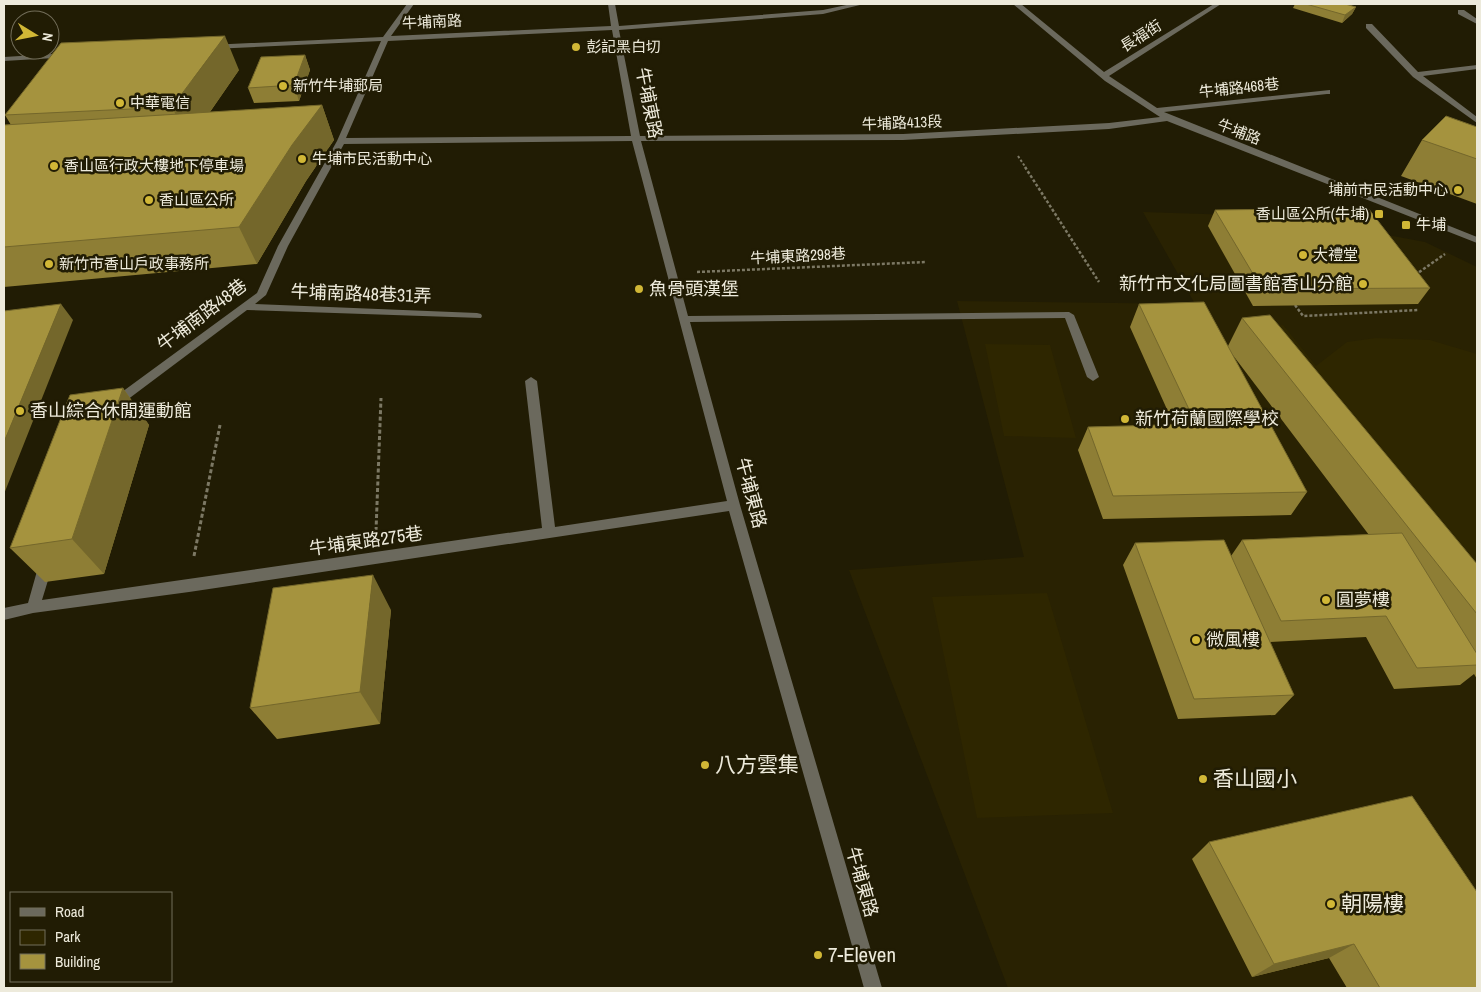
<svg xmlns="http://www.w3.org/2000/svg" width="1481" height="992" viewBox="0 0 1481 992" font-family="'Archivo Narrow','Noto Sans TC',sans-serif">
	<style>
		.built { fill: #292202 }
		.green { fill: #2e2600 }
		.lines { fill: none; stroke-linecap: round; stroke-linejoin: round }
		.path-far2 { stroke: #7c7864; stroke-width: 2; stroke-dasharray: 2.5 2; stroke-linecap: butt }
		.path-far1 { stroke: #7c7864; stroke-width: 2.5; stroke-dasharray: 3 2; stroke-linecap: butt }
		.path { stroke: #7c7864; stroke-width: 3; stroke-dasharray: 4 2.5; stroke-linecap: butt }
		.minor { fill: #6b695d; fill-rule: evenodd }
		.wall { fill: #8e7e35 }
		.shaded-wall { fill: #74672b }
		.building { fill: #a5933e; stroke: #74672b }
		.poi-dot { fill: #d1b736; stroke: #211c04; stroke-width: 2 }
		.labels { text-anchor: middle; stroke-width: 5; stroke-linejoin: round; paint-order: stroke }
		.far-street-label { font-size: 15px; fill: #edeadb; stroke: #211c04 }
		.far-poi-label { font-size: 15px; fill: #edeadb; stroke: #211c04; text-anchor: start }
		.street-label { font-size: 18px; fill: #edeadb; stroke: #211c04 }
		.poi-label { font-size: 18px; fill: #edeadb; stroke: #211c04; text-anchor: start }
		.near-poi-label { font-size: 21px; fill: #edeadb; stroke: #211c04; text-anchor: start }
	</style>
	<rect width="100%" height="100%" fill="#211c04"/>
	<path class="built" d="M 1143,212 L 1291,217 L 1425,242 L 1477,267 L 1477,988 L 1008,988 L 849,570 L 1024,557 L 957,301 L 1195,304 Z"/>
	<path class="green" d="M 1283,325 L 1316,366 L 1347,342 L 1376,338 L 1430,340 L 1477,354 L 1477,613 L 1255,328 Z
		M 985,344 L 1050,345 L 1076,438 L 1004,436 Z
		M 1047,593 L 1113,813 L 977,818 L 932,597 Z"/>
	<g class="lines">
		<path class="path-far2" d="M 1018,156 L 1026,168"/>
		<path class="path-far1" d="M 1025,167 L 1099,282
			M 697,272 L 926,262
			M 1415,275 L 1445,254
			M 1295,305 L 1303,316 L 1419,310"/>
		<path class="path" d="M 376,531 L 381,398
			M 194,556 L 220,425"/>
		<path class="minor" d="M 407,4 L 414,4 L 391,36 L 611,26 L 608,4 L 615,4 L 619,26 L 823,10 L 851,4 L 864,4 L 823,14 L 619,30 L 640,136 L 903,134 L 1109,123 L 1160,117 L 1105,81 L 1013,4 L 1021,4 L 1104,72 L 1214,4 L 1221,4 L 1109,76 L 1157,108 L 1330,90 L 1330,94 L 1327,94 L 1164,112 L 1477,237 L 1477,243 L 1167,121 L 1109,129 L 903,140 L 641,141 L 688,316 L 1069,312 L 1074,315 L 1099,377 L 1093,381 L 1087,377 L 1065,318 L 690,322 L 740,505 L 882,988 L 864,988 L 729,511 L 189,592 L 33,613 L 4,620 L 4,608 L 28,603 L 39,564 L 41,560 L 46,559 L 51,560 L 53,564 L 42,600 L 542,528 L 525,381 L 531,377 L 537,381 L 555,527 L 727,501 L 632,141 L 344,144 L 288,246 L 266,295 L 255,304 L 477,313 L 481,314 L 482,316 L 481,318 L 247,310 L 119,406 L 111,406 L 109,403 L 111,400 L 257,293 L 278,246 L 337,141 L 381,41 L 212,49 L 208,47 L 209,45 L 383,37 ZM 612,30 L 631,136 L 346,138 L 388,41 Z
			M 1458,10 L 1464,10 L 1477,19 L 1477,24 L 1458,14 Z
			M 1366,24 L 1372,24 L 1418,72 L 1477,65 L 1477,69 L 1423,76 L 1477,117 L 1477,123 L 1413,77 L 1366,28 Z
			M 68,53 L 71,53 L 71,57 L 4,61 L 4,57 Z"/>
	</g>
	<path class="wall" d="M 1295,4 L 1345,4 L 1356,7 L 1352,14 L 1342,23 L 1293,8 Z
		M 305,55 L 310,70 L 299,101 L 254,103 L 248,88 Z
		M 239,70 L 210,112 L 322,105 L 334,140 L 306,181 L 257,264 L 4,287 L 4,125 L 11,125 L 5,115 Z
		M 1477,127 L 1477,204 L 1401,176 L 1422,140 Z
		M 1215,210 L 1430,288 L 1418,304 L 1253,306 L 1208,226 Z
		M 1139,304 L 1228,346 L 1242,318 L 1477,564 L 1477,679 L 1474,674 L 1460,685 L 1394,689 L 1366,637 L 1270,642 L 1294,695 L 1275,715 L 1178,719 L 1123,565 L 1135,543 L 1231,556 L 1242,540 L 1369,535 L 1232,354 L 1307,492 L 1291,515 L 1103,519 L 1078,450 L 1088,427 L 1174,425 L 1130,327 Z
		M 123,388 L 149,425 L 104,574 L 45,582 L 10,548 Z
		M 391,610 L 380,724 L 277,739 L 250,708 Z
		M 1209,842 L 1477,988 L 1347,988 L 1329,958 L 1252,977 L 1192,859 Z"/>
	<path class="shaded-wall" d="M 1356,7 L 1352,14 L 1342,23 L 1345,15 Z
		M 225,36 L 239,70 L 189,142 L 172,107 Z
		M 305,55 L 310,70 L 299,101 L 294,85 Z
		M 322,105 L 334,140 L 306,181 L 257,264 L 239,227 L 292,145 Z
		M 61,304 L 73,320 L 4,494 L 4,442 Z
		M 123,388 L 149,425 L 104,574 L 72,539 Z
		M 373,575 L 391,610 L 380,724 L 360,692 Z
		M 1354,944 L 1329,958 L 1252,977 L 1274,964 Z"/>
	<path class="building" d="M 1306,4 L 1345,4 L 1356,7 L 1345,15 Z
		M 225,36 L 172,107 L 5,115 L 61,43 Z
		M 305,55 L 294,85 L 248,88 L 261,57 Z
		M 322,105 L 292,145 L 239,227 L 4,247 L 4,125 Z
		M 1446,116 L 1477,127 L 1477,159 L 1422,140 Z
		M 1368,208 L 1430,288 L 1262,289 L 1215,210 Z
		M 1204,302 L 1307,492 L 1113,496 L 1088,427 L 1196,424 L 1139,304 Z
		M 61,304 L 4,442 L 4,311 Z
		M 1270,315 L 1477,564 L 1477,614 L 1242,318 Z
		M 123,388 L 72,539 L 10,548 L 70,395 Z
		M 1402,533 L 1477,654 L 1477,665 L 1417,668 L 1386,616 L 1281,621 L 1242,540 Z
		M 1224,540 L 1294,695 L 1194,699 L 1135,543 Z
		M 373,575 L 360,692 L 250,708 L 273,588 Z
		M 1412,796 L 1477,892 L 1477,988 L 1380,988 L 1354,944 L 1274,964 L 1209,842 Z"/>
	<g class="poi-dot">
		<circle cx="576" cy="47" r="5"/>
		<circle cx="283" cy="86" r="5"/>
		<circle cx="120" cy="103" r="5"/>
		<circle cx="302" cy="159" r="5"/>
		<circle cx="54" cy="166" r="5"/>
		<circle cx="1458" cy="190" r="5"/>
		<circle cx="149" cy="200" r="5"/>
		<rect x="1374" y="209" width="10" height="10" rx="2.5"/>
		<rect x="1401" y="220" width="10" height="10" rx="2.5"/>
		<circle cx="1303" cy="255" r="5"/>
		<circle cx="49" cy="264" r="5"/>
		<circle cx="1363" cy="284" r="5"/>
		<circle cx="639" cy="289" r="5"/>
		<circle cx="20" cy="411" r="5"/>
		<circle cx="1125" cy="419" r="5"/>
		<circle cx="1326" cy="600" r="5"/>
		<circle cx="1196" cy="640" r="5"/>
		<circle cx="705" cy="765" r="5"/>
		<circle cx="1203" cy="779" r="5"/>
		<circle cx="1331" cy="904" r="5"/>
		<circle cx="818" cy="955" r="5"/>
	</g>
	<g class="labels">
		<g class="far-street-label">
			<text transform="translate(432 22) rotate(-3)" y="5">牛埔南路</text>
			<text transform="translate(1141 36) rotate(-32)" y="5">長福街</text>
			<text transform="translate(1239 88) rotate(-6)" y="5">牛埔路468巷</text>
			<text transform="translate(902 123) rotate(-2)" y="5">牛埔路413段</text>
			<text transform="translate(1239 132) rotate(21)" y="5">牛埔路</text>
			<text transform="translate(798 256) rotate(-3)" y="5">牛埔東路298巷</text>
		</g>
		<g class="far-poi-label">
			<text x="586" y="52">彭記黑白切</text>
			<text x="293" y="91">新竹牛埔郵局</text>
			<text x="130" y="108">中華電信</text>
			<text x="312" y="164">牛埔市民活動中心</text>
			<text x="64" y="171">香山區行政大樓地下停車場</text>
			<text x="1448" y="195" text-anchor="end">埔前市民活動中心</text>
			<text x="159" y="205">香山區公所</text>
			<text x="1369" y="219" text-anchor="end">香山區公所(牛埔)</text>
			<text x="1416" y="230">牛埔</text>
			<text x="1313" y="260">大禮堂</text>
			<text x="59" y="269">新竹市香山戶政事務所</text>
		</g>
		<g class="street-label">
			<text transform="translate(649 103) rotate(79)" y="6">牛埔東路</text>
			<text transform="translate(361 294) rotate(2)" y="6">牛埔南路48巷31弄</text>
			<text transform="translate(202 315) rotate(-37)" y="6">牛埔南路48巷</text>
			<text transform="translate(751 493) rotate(75)" y="6">牛埔東路</text>
			<text transform="translate(366 541) rotate(-8)" y="6">牛埔東路275巷</text>
			<text transform="translate(862 882) rotate(74)" y="6">牛埔東路</text>
		</g>
		<g class="poi-label">
			<text x="1353" y="290" text-anchor="end">新竹市文化局圖書館香山分館</text>
			<text x="649" y="295">魚骨頭漢堡</text>
			<text x="30" y="417">香山綜合休閒運動館</text>
			<text x="1135" y="425">新竹荷蘭國際學校</text>
			<text x="1336" y="606">圓夢樓</text>
			<text x="1206" y="646">微風樓</text>
		</g>
		<g class="near-poi-label">
			<text x="715" y="772">八方雲集</text>
			<text x="1213" y="786">香山國小</text>
			<text x="1341" y="911">朝陽樓</text>
			<text x="828" y="962">7-Eleven</text>
		</g>
	</g>
	<rect width="1481" height="992" fill="none" stroke="#edeadb" stroke-width="10"/>
	<rect x="10" y="892" width="162" height="90" fill="#211c04" stroke="#736e5a"/>
	<rect x="20" y="908" width="25" height="8" fill="#6b695d" stroke="#736e5a"/>
	<text x="55" y="917" font-size="15" fill="#edeadb">Road</text>
	<rect x="20" y="930" width="25" height="15" fill="#2e2600" stroke="#736e5a"/>
	<text x="55" y="942" font-size="15" fill="#edeadb">Park</text>
	<rect x="20" y="954" width="25" height="15" fill="#a5933e" stroke="#736e5a"/>
	<text x="55" y="967" font-size="15" fill="#edeadb">Building</text>
	<g transform="translate(35 35) rotate(100)"><circle r="24" fill="#211c04" stroke="#736e5a"/>
	<path d="M0-4L9 19L0 12L-9 19Z" fill="#d1b736"/>
	<text y="-8" font-size="14" font-weight="bold" text-anchor="middle" fill="#edeadb">N</text>
	</g>
</svg>
